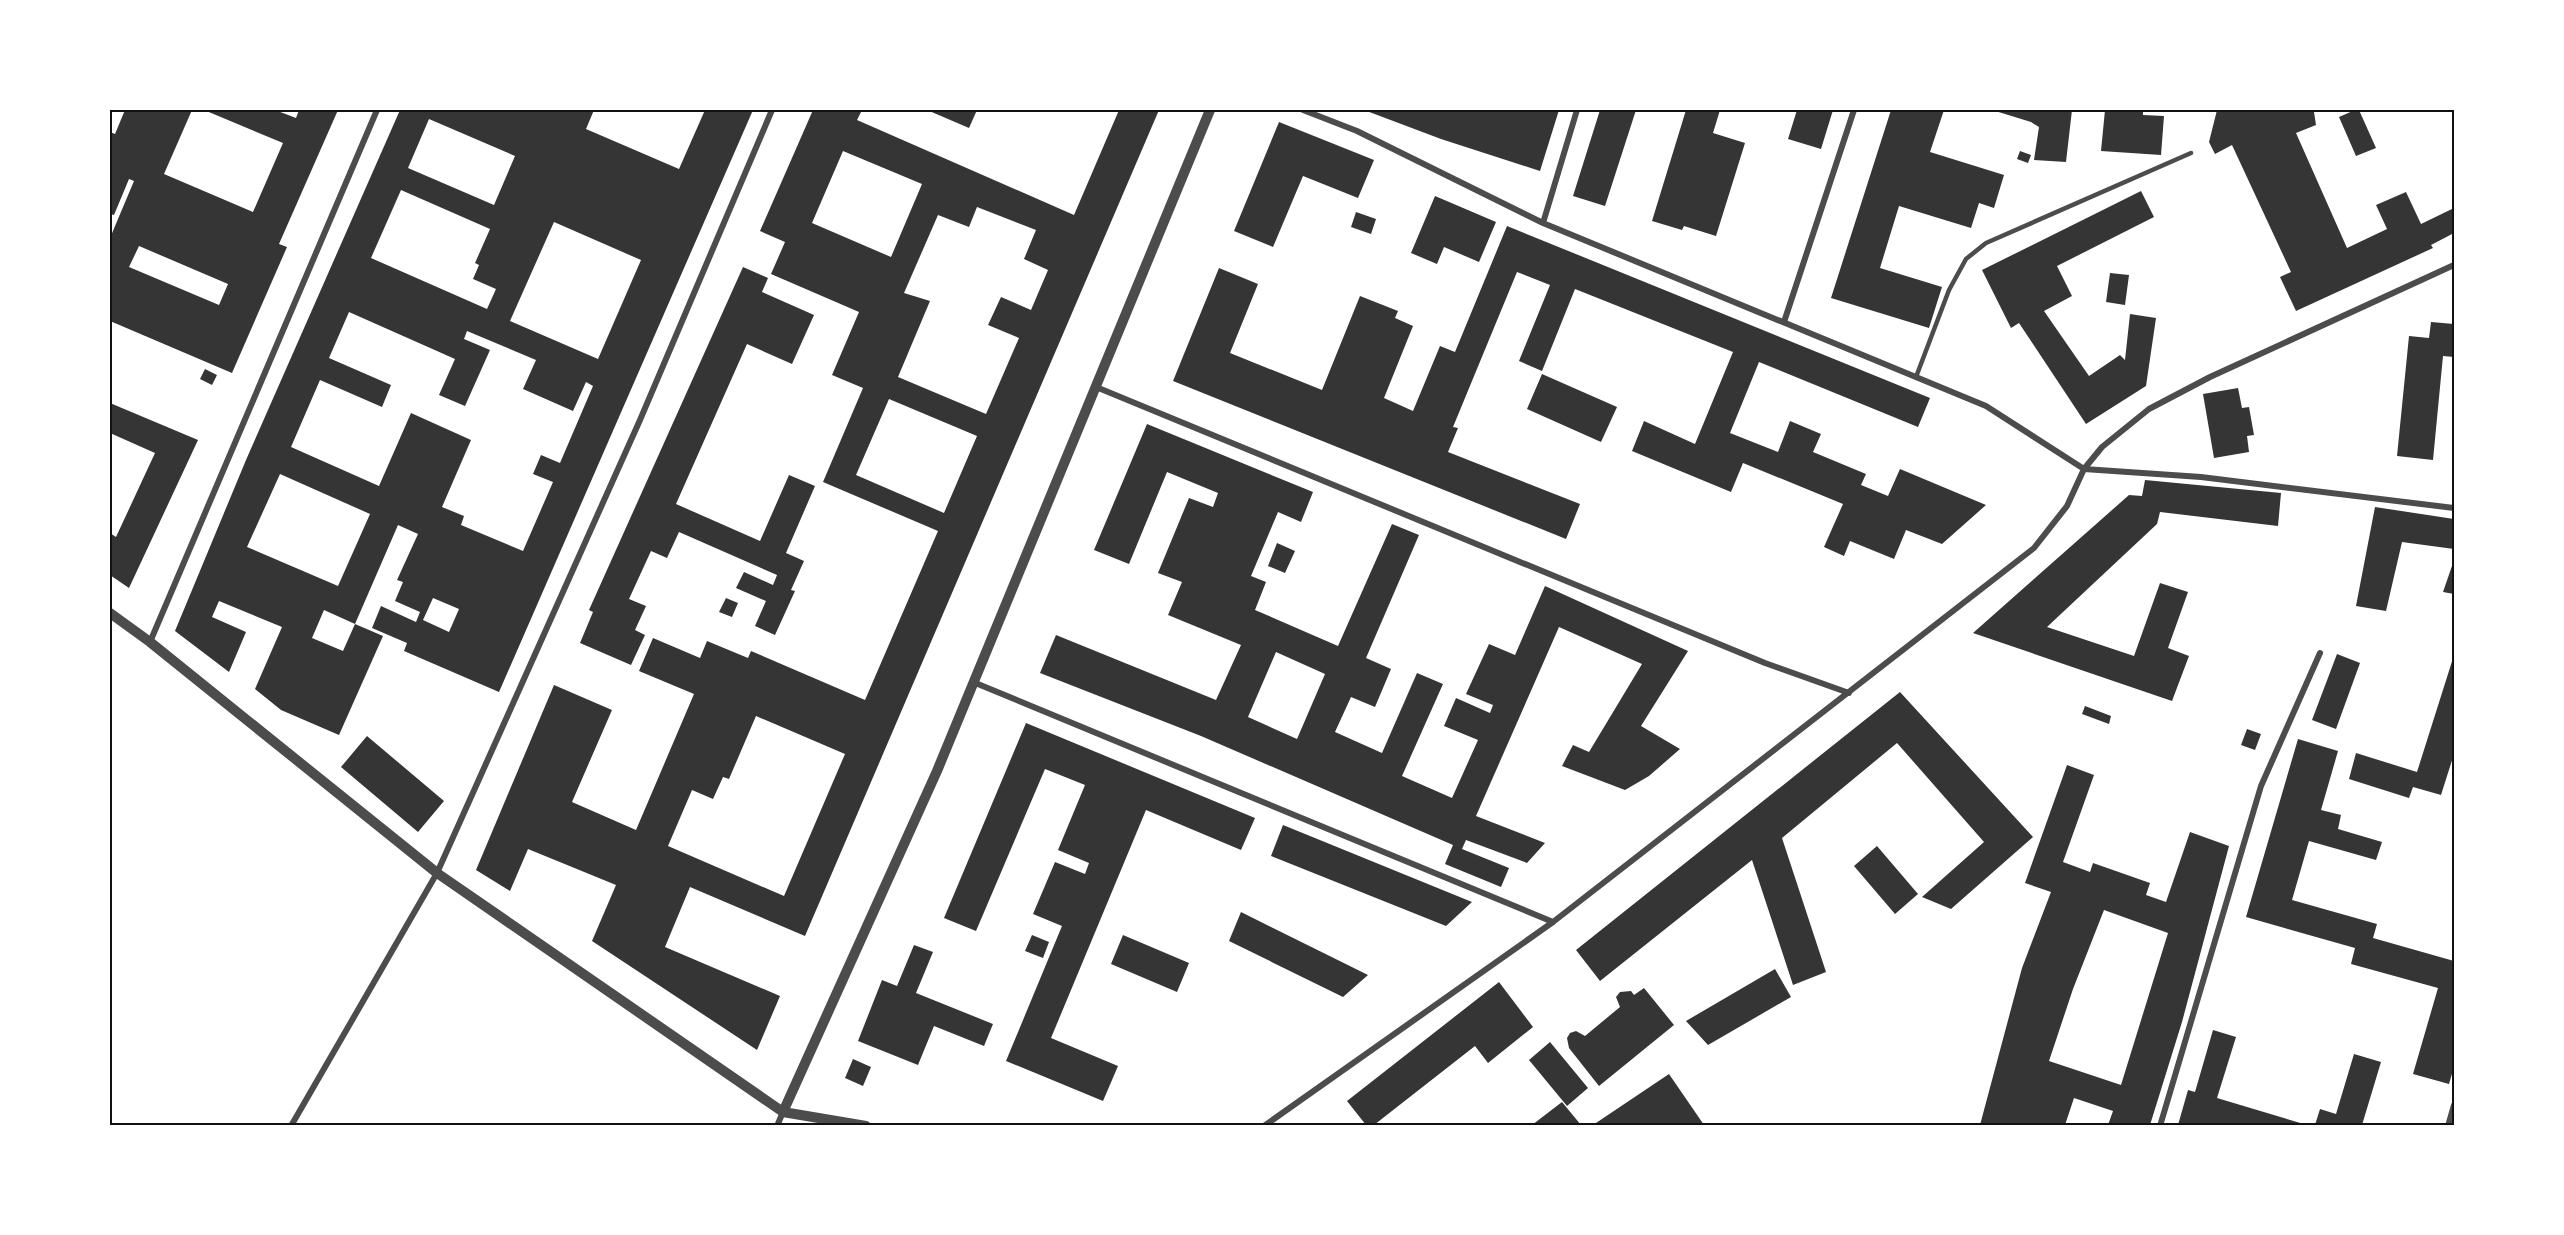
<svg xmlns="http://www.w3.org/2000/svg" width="2564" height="1235" viewBox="0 0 2564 1235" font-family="'PT Sans Narrow',sans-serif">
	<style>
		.building { fill: #353535; fill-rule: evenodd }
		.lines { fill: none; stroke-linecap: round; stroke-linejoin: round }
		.service { stroke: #4c4c4c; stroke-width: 4.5 }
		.minor { stroke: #4c4c4c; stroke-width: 6 }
		.tertiary { stroke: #4c4c4c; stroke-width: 10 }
		.neatline { fill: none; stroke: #111; stroke-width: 2 }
	</style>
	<rect width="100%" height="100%" fill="#fff"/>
	<path class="building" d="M 125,110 L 192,110 L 164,174 L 253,212 L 283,143 L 204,110 L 275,110 L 296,118 L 299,110 L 338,110 L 279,244 L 287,247 L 232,373 L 110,321 L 110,238 L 134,181 L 129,179 L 114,215 L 110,214 L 110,132 L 115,134 ZM 139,246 L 228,284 L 219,305 L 129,267 Z
		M 400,110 L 594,110 L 586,129 L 679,169 L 705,110 L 753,110 L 499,692 L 404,651 L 407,643 L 372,628 L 381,606 L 416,622 L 420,612 L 395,601 L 403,582 L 397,580 L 418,534 L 398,525 L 355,624 L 324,610 L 312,638 L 343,651 L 355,624 L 383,636 L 339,735 L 281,710 L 255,689 L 282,627 L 219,601 L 212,617 L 246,632 L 229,672 L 175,631 L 246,460 ZM 429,119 L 515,156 L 494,205 L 408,168 ZM 401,190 L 490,229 L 475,263 L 479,265 L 473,279 L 496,289 L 487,309 L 371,258 ZM 554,222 L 641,260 L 598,359 L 510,321 ZM 349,312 L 455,359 L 439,395 L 465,406 L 490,350 L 464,339 L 467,331 L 536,360 L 523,389 L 573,411 L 586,382 L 593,386 L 560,463 L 541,455 L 533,474 L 553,482 L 523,551 L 461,525 L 464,516 L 442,507 L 471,440 L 411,413 L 379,486 L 291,447 L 320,380 L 382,407 L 391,385 L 329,358 ZM 280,474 L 370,514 L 338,586 L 247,547 ZM 433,598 L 459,609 L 449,632 L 423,620 Z
		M 813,110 L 862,110 L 857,120 L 1074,215 L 1119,110 L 1159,110 L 805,936 L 690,887 L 665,947 L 780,996 L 757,1050 L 592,941 L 616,885 L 528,849 L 510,891 L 476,870 L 554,685 L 612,710 L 572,802 L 636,830 L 694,694 L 639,671 L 653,638 L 700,658 L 707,641 L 748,658 L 751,651 L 865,700 L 938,531 L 823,482 L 863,388 L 832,375 L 859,312 L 771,274 L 785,242 L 760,231 ZM 843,151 L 922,184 L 891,257 L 812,223 ZM 977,207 L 1036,230 L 1024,259 L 1048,270 L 1031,310 L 1001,297 L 988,325 L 1019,338 L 986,414 L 898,377 L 930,301 L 904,293 L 938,215 L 969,227 ZM 889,399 L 977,436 L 944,513 L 856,475 ZM 756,716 L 845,754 L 784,896 L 668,846 L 692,790 L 713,799 L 723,777 L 729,779 Z
		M 927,110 L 977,110 L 969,128 Z
		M 1364,110 L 1559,110 L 1540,171 L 1441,139 Z
		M 1600,110 L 1636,110 L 1605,206 L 1573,196 Z
		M 1686,110 L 1720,110 L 1713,133 L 1745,143 L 1716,236 L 1684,226 L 1682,230 L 1652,221 Z
		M 1797,110 L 1833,110 L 1821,149 L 1788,139 Z
		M 1891,110 L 1944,110 L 1930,152 L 2004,175 L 1994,208 L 1979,203 L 1971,228 L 1899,206 L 1880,268 L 1942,287 L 1929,328 L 1831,298 Z
		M 1992,110 L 2072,110 L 2066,162 L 2034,160 L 2039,127 L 2031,122 Z
		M 2105,110 L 2143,110 L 2143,115 L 2164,116 L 2161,155 L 2101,151 Z
		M 2217,110 L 2302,110 L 2314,112 L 2316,125 L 2296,133 L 2347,248 L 2387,229 L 2376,205 L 2406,192 L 2421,224 L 2454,208 L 2454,233 L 2431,245 L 2433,248 L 2296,311 L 2280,277 L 2291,272 L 2232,145 L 2215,154 L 2209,142 Z
		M 2355,110 L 2359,110 L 2376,148 L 2356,156 L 2339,117 Z
		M 1279,122 L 1374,160 L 1358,198 L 1303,176 L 1273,247 L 1234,231 Z
		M 2020,151 L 2031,155 L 2028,163 L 2017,159 Z
		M 2141,191 L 2154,217 L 2057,266 L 2072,296 L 2044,311 L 2089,376 L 2120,355 L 2125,360 L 2130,314 L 2156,318 L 2146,386 L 2086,424 L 2019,323 L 2011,328 L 1982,270 Z
		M 1435,196 L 1496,222 L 1479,262 L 1444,247 L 1437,264 L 1411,253 Z
		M 1356,212 L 1376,219 L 1371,234 L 1351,227 Z
		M 1507,226 L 1930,398 L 1918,427 L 1759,362 L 1730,433 L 1778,452 L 1790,421 L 1821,434 L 1813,452 L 1866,474 L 1861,485 L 1888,496 L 1900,469 L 1986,505 L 1942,544 L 1906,530 L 1894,559 L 1850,541 L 1844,556 L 1824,547 L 1843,504 L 1743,463 L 1731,492 L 1632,451 L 1644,421 L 1695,444 L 1733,352 L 1575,289 L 1542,371 L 1519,361 L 1550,285 L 1517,272 L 1453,427 L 1458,428 L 1448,452 L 1580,504 L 1566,539 L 1173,381 L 1219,268 L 1258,284 L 1230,353 L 1322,390 L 1360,296 L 1398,311 L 1395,318 L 1413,326 L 1384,398 L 1413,411 L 1440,346 L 1455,352 Z
		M 743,267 L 768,278 L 762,292 L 814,315 L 792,364 L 747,344 L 676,504 L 760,541 L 789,475 L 815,486 L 786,553 L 804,561 L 791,590 L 795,591 L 775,635 L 755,626 L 766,601 L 736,588 L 744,572 L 773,585 L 777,575 L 679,532 L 667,558 L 651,551 L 629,599 L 646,606 L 635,630 L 645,635 L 631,665 L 580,643 L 593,612 L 589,610 Z
		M 2110,273 L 2129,275 L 2125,305 L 2106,302 Z
		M 2431,322 L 2454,324 L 2454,357 L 2443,356 L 2433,460 L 2397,456 L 2409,336 L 2429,338 Z
		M 205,369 L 217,375 L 212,385 L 200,379 Z
		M 1542,374 L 1617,407 L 1601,442 L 1527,409 Z
		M 2238,388 L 2242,408 L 2249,407 L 2254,435 L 2247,436 L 2249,452 L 2214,458 L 2203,394 Z
		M 110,403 L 198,440 L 129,588 L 110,575 L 110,533 L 116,537 L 155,453 L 110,433 Z
		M 1147,424 L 1313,492 L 1301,522 L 1278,512 L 1251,576 L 1266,582 L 1255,610 L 1338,646 L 1392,524 L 1419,535 L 1366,658 L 1391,669 L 1375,707 L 1351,697 L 1335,732 L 1382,753 L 1417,673 L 1443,684 L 1402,776 L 1452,798 L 1478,740 L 1444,726 L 1456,698 L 1490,713 L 1493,705 L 1466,694 L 1489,644 L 1515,655 L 1545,586 L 1688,651 L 1641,726 L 1680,749 L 1649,776 L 1625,790 L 1562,766 L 1573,745 L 1589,752 L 1642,664 L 1559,627 L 1476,816 L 1545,843 L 1527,863 L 1466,840 L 1462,849 L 1509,868 L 1501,887 L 1445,864 L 1453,845 L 1201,736 L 1040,673 L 1056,635 L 1216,700 L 1241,645 L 1168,615 L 1182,582 L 1158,573 L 1189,498 L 1213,507 L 1218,493 L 1167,472 L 1129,564 L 1094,550 ZM 1276,652 L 1325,674 L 1297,739 L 1248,717 Z
		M 2145,480 L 2281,493 L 2278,526 L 2160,512 L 2157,524 L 2047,627 L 2134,656 L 2160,583 L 2188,592 L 2168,648 L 2189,656 L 2172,701 L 1973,633 L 2129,495 L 2142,496 Z
		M 2375,507 L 2454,519 L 2454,549 L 2402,542 L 2386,611 L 2356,606 Z
		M 1277,543 L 1295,551 L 1285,573 L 1268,566 Z
		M 2454,560 L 2454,594 L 2443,592 Z
		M 726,598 L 738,603 L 732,617 L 719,612 Z
		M 2337,654 L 2360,663 L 2336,729 L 2312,720 Z
		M 2454,655 L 2454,754 L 2441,795 L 2413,787 L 2409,798 L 2349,779 L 2356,753 L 2417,772 Z
		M 1900,692 L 2033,837 L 1951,909 L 1922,897 L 1984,842 L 1897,743 L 1782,838 L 1826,972 L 1793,985 L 1752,860 L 1600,981 L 1576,950 Z
		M 2085,706 L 2111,716 L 2109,724 L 2082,714 Z
		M 1026,723 L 1255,818 L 1241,850 L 1146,810 L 1051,1038 L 1118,1066 L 1103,1101 L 1006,1061 L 1062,926 L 1033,914 L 1055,862 L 1085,874 L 1089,863 L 1058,850 L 1085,785 L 1045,769 L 976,931 L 944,918 Z
		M 2247,729 L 2261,734 L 2255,750 L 2241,745 Z
		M 367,736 L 444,801 L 418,832 L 341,767 Z
		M 2298,739 L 2338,751 L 2321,810 L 2341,815 L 2338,829 L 2382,842 L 2376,860 L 2309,841 L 2292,900 L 2377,924 L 2373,938 L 2454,961 L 2454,1067 L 2449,1084 L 2413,1074 L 2438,988 L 2351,964 L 2355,948 L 2246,917 Z
		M 2067,765 L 2094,775 L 2063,862 L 2090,872 L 2093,863 L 2150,883 L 2146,895 L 2166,902 L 2190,832 L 2229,846 L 2182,1022 L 2150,1125 L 2108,1125 L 2113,1111 L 2074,1098 L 2065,1125 L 1980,1125 L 2022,968 L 2051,892 L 2025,883 ZM 2104,910 L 2168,933 L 2121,1085 L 2049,1061 L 2073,989 Z
		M 1283,825 L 1472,902 L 1446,926 L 1271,856 Z
		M 1877,846 L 1918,894 L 1895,914 L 1854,866 Z
		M 1241,912 L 1368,975 L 1343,997 L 1229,941 Z
		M 1032,935 L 1049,942 L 1043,958 L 1025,951 Z
		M 1123,935 L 1189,963 L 1177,992 L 1111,964 Z
		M 914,945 L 933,952 L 916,993 L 993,1024 L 984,1046 L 934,1026 L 918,1065 L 858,1041 L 882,980 L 897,986 Z
		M 1775,969 L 1791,997 L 1708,1045 L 1686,1021 Z
		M 1499,982 L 1533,1027 L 1488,1063 L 1475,1046 L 1374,1125 L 1366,1125 L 1347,1101 Z
		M 1644,988 L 1674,1025 L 1599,1086 L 1569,1048 L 1567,1038 L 1570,1033 L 1576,1031 L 1585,1036 L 1620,1007 L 1616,997 L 1620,992 L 1631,991 L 1634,995 Z
		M 2213,1030 L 2236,1037 L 2217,1098 L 2307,1125 L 2178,1125 L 2188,1090 L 2195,1092 Z
		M 1550,1042 L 1588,1088 L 1567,1106 L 1529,1060 Z
		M 2354,1054 L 2381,1062 L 2362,1125 L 2315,1125 L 2320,1109 L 2336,1114 Z
		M 853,1059 L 871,1067 L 863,1086 L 845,1078 Z
		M 1669,1074 L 1704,1125 L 1593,1125 Z
		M 1562,1102 L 1581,1125 L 1532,1125 Z"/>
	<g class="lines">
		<path class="service" d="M 1916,377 L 1949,290 L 1966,259 L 1986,243 L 2191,153"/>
		<path class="minor" d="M 1303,110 L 1357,131 L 1543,223 L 1986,406 L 2084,469 L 2201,477 L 2454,508
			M 1543,223 L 1577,110
			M 1784,322 L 1854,110
			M 1096,387 L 1765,663 L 1849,693
			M 150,642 L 377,110
			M 973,682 L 1553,922
			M 291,1126 L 437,873 L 640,420 L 772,110
			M 777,1126 L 783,1112
			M 1264,1126 L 1553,922 L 2034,548 L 2067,506 L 2084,469 L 2102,447 L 2149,409 L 2210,377 L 2454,265
			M 2160,1126 L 2261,786 L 2320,653
			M 2448,1126 L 2454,1105"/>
		<path class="tertiary" d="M 110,613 L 150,642 L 437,873 L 783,1112 L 866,1126
			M 783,1112 L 937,771 L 1210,110"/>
	</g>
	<rect width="2564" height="1235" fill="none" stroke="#ffffff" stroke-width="222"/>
	<rect x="111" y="111" width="2342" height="1013" class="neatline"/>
</svg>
